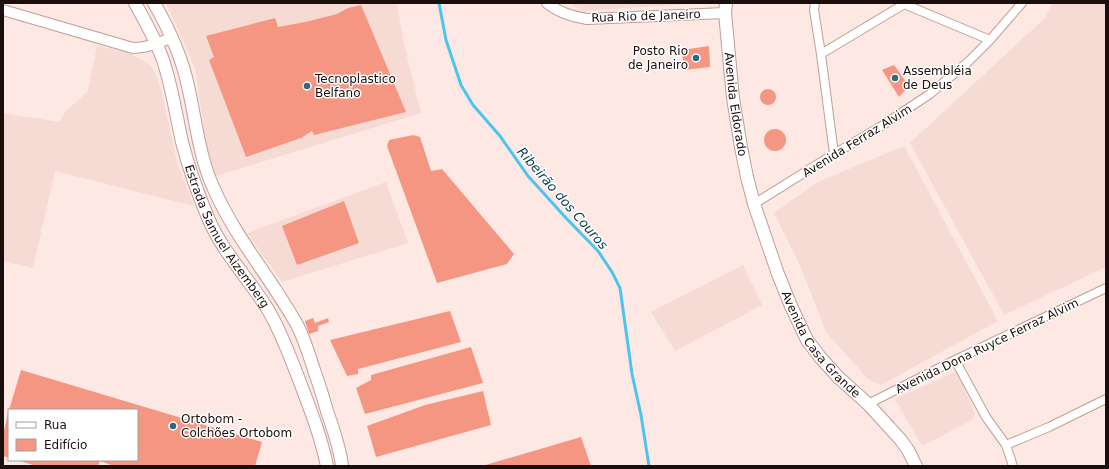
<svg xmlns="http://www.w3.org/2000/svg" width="1109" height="469" viewBox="0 0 1109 469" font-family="'DejaVu Sans',sans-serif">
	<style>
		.built { fill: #f6dad4 }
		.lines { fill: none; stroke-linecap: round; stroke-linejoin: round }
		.stream { stroke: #4cc5ec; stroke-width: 3 }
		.building { fill: #f59682 }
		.minor-casing { stroke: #c09e96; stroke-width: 10 }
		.tertiary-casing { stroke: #c09e96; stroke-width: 12 }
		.secondary-casing { stroke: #c09e96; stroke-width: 14 }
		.minor { stroke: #fff; stroke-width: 8 }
		.tertiary { stroke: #fff; stroke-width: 10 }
		.secondary { stroke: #fff; stroke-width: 12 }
		.poi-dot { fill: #2b6a7f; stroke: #fff; stroke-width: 1.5 }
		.labels { text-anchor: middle; stroke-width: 3; stroke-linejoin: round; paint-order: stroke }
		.street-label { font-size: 12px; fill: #1b0f0d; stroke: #fff }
		.poi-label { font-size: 12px; fill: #1b0f0d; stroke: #fff; text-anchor: start }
		.water-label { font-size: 13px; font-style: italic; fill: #063d4d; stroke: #fff }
	</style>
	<rect width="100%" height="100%" fill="#fee8e3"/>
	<path class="built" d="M 166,3 L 397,3 L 403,40 L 421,113 L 216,176 L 206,144 L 195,68 Z
		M 570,3 L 707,3 L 582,11 Z
		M 1052,3 L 1106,3 L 1106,267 L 1004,315 L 910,143 L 1046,17 Z
		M 97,46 L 128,52 L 151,66 L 155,72 L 162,93 L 177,162 L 194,206 L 55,171 L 33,268 L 3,261 L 3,113 L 59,122 L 66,111 L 88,91 Z
		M 904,146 L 998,321 L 881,385 L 868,379 L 826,332 L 800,265 L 774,213 L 818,182 Z
		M 386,182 L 408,243 L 282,282 L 247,233 Z
		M 743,265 L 762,305 L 675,351 L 651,312 Z
		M 957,371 L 975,414 L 972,420 L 922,446 L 895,399 Z"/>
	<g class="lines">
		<path class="stream" d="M 439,3 L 446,40 L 461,85 L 473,105 L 500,136 L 528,176 L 566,218 L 598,251 L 612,272 L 620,288 L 632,374 L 641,415 L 649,466"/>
	</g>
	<path class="building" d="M 361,5 L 406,112 L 314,135 L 312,131 L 301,138 L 246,157 L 209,60 L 214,57 L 206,36 L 275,18 L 278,27 L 305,22 L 337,14 L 348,8 Z
		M 709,46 L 710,67 L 684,70 L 682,50 Z
		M 894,65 L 909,86 L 899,97 L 882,70 Z
		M760 97a8 8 0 1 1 16 0a8 8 0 1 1-16 0Z
		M764 140a11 11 0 1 1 22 0a11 11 0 1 1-22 0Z
		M 413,135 L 420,137 L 431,171 L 442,169 L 514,254 L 507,264 L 437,283 L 387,146 L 389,140 Z
		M 344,201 L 359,243 L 297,265 L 282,226 Z
		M 450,311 L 461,342 L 358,369 L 358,374 L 347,376 L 330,340 Z
		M 313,318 L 315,323 L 328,318 L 329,322 L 318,326 L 318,331 L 309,334 L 305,321 Z
		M 471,347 L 483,383 L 365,414 L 356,388 L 371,380 L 371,375 Z
		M 21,370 L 262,442 L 255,466 L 114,466 L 100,461 L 98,466 L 36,466 L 17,460 L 137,460 L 137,410 L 9,410 Z
		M 483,391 L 491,425 L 376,457 L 367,426 L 425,405 Z
		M 8,413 L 9,413 L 9,458 L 3,456 L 3,435 Z
		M 581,437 L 591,466 L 482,466 Z"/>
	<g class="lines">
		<g class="minor-casing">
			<path id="minor" d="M 815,3 L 814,10 L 821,54 L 834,154
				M 904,4 L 990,40
				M 821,54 L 906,3
				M 754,204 L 834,154 L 880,127 L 930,94 L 969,61 L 990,40 L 1022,3
				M 955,360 L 986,417 L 1006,445 L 1013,466
				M 868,404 L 955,360 L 1106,288
				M 1006,445 L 1049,427 L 1106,399"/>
		</g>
		<g class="tertiary-casing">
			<path id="tertiary" d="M 547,3 C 560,13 571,16 587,19 L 725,13
				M 3,10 L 133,48 C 147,48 158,43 171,38"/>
		</g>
		<g class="secondary-casing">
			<g id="secondary">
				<path id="s1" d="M 135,3 C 145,21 156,40 163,60 C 172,87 176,115 182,142 C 189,169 198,194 209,220 C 223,252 248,278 267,308 C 280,329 289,354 298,377 C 309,406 321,436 327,466"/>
				<path d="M 154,3 C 169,29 182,57 188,86 C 196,121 199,157 214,189 C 235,237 270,277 296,323 C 304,337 309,355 314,370 C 319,384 323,397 327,411 C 333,429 340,447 342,466"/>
				<path id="s2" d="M 726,3 L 725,13 L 733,98 L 741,147 L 747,177 L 754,204 L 778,274 L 791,306 L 807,340 L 820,357 L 838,377 L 868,404 L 900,439 L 908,450 L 916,466"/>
			</g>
		</g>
		<use href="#minor" class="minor"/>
		<use href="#tertiary" class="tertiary"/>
		<use href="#secondary" class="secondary"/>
	</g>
	<g class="poi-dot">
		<circle cx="696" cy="58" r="4"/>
		<circle cx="895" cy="78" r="4"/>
		<circle cx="307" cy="86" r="4"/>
		<circle cx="173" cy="426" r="4"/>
	</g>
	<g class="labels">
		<g class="street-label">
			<text transform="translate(646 16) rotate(-2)" y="4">Rua Rio de Janeiro</text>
			<text dy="4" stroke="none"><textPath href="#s2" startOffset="102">Avenida Eldorado</textPath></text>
			<text transform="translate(857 141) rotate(-32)" y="4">Avenida Ferraz Alvim</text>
			<text dy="4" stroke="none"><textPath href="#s1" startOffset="253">Estrada Samuel Aizemberg</textPath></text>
			<text dy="4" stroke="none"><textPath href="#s2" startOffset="361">Avenida Casa Grande</textPath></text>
			<text transform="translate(987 346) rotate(-26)" y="4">Avenida Dona Ruyce Ferraz Alvim</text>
		</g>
		<g class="poi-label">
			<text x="688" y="55" text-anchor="end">Posto Rio<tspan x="688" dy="14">de Janeiro</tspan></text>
			<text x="903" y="75">Assembléia<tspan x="903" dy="14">de Deus</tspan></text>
			<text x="315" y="83">Tecnoplastico<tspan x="315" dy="14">Belfano</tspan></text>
			<text x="181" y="423">Ortobom -<tspan x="181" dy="14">Colchões Ortobom</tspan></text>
		</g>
		<g class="water-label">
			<text transform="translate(563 198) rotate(49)" y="5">Ribeirão dos Couros</text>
		</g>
	</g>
	<rect width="1109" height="469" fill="none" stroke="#1b0f0d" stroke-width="8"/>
	<rect x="8" y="409" width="130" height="52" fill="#ffffff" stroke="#a49f9e"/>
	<rect x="16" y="422" width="20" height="6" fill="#ffffff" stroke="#a49f9e"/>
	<text x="44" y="429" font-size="12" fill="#1b0f0d">Rua</text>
	<rect x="16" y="439" width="20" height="12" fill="#f59682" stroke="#a49f9e"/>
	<text x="44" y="449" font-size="12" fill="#1b0f0d">Edifício</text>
</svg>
